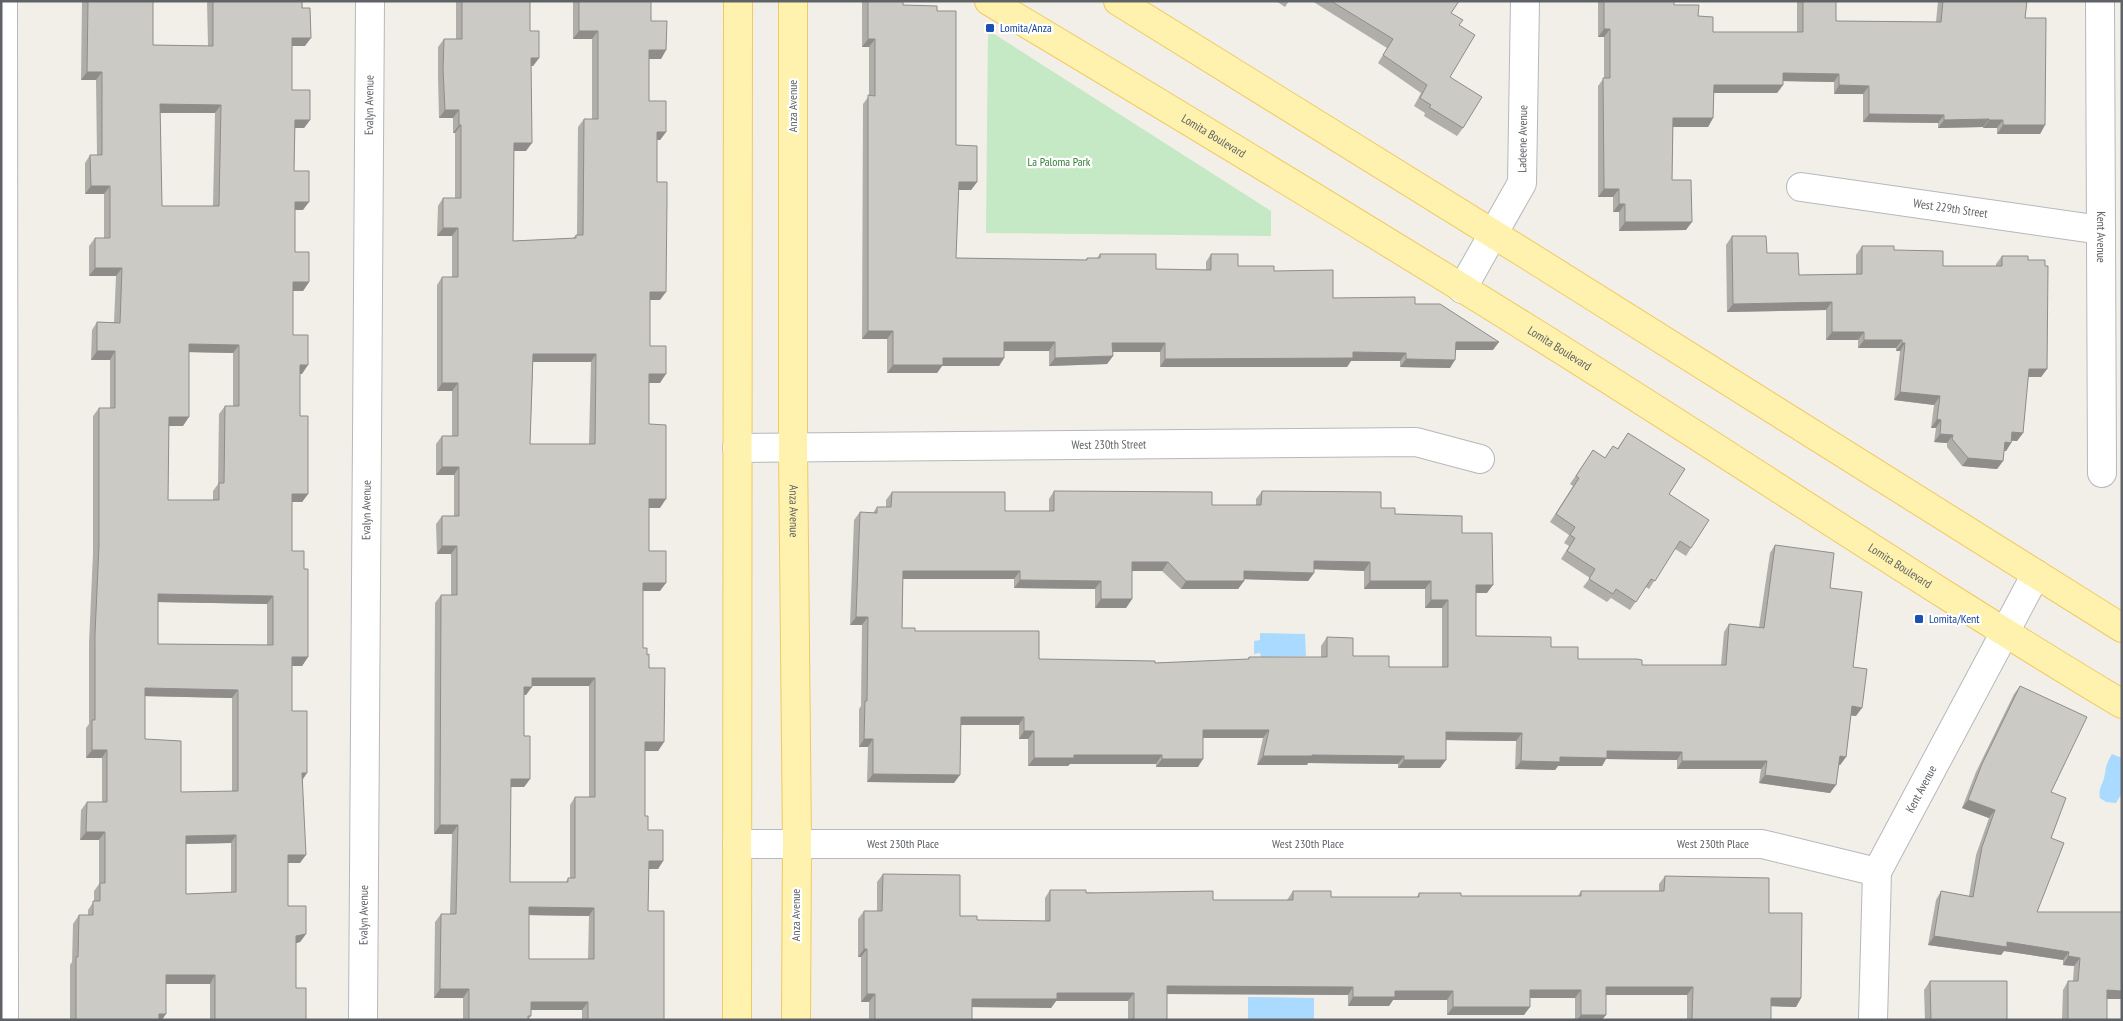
<svg xmlns="http://www.w3.org/2000/svg" width="2123" height="1021" viewBox="0 0 2123 1021" font-family="'PT Sans Narrow',sans-serif">
	<style>
		.green { fill: #c5e8c5 }
		.water { fill: #aadaff }
		.lines { fill: none; stroke-linecap: round; stroke-linejoin: round }
		.minor-casing { stroke: #b5b8bc; stroke-width: 30 }
		.major-casing { stroke: #f2c960; stroke-width: 30 }
		.minor { stroke: #fff; stroke-width: 28 }
		.major { stroke: #fff2af; stroke-width: 28 }
		.wall { fill: #afaea9; fill-rule: evenodd }
		.shaded-wall { fill: #8f8d8a }
		.building { fill: #cccac5; stroke: #8f8d8a; fill-rule: evenodd }
		.transit-dot { fill: #1a4fb4; stroke: #fff; stroke-width: 2 }
		.labels { text-anchor: middle; stroke-width: 4.5; stroke-linejoin: round; paint-order: stroke }
		.transit-label { font-size: 12px; fill: #164399; stroke: #fff; text-anchor: start }
		.street-label { font-size: 12px; fill: #5f6368; stroke: #fff }
		.park-label { font-size: 12px; fill: #348238; stroke: #fff }
	</style>
	<rect width="100%" height="100%" fill="#f1efe8"/>
	<path class="green" d="M 988,30 L 1271,211 L 1271,236 L 986,233 Z"/>
	<path class="water" d="M 1260,633 L 1305,634 L 1306,656 L 1261,657 L 1260,653 L 1254,654 L 1254,641 L 1260,640 Z
		M 2112,754 L 2122,758 L 2122,793 L 2116,803 L 2106,802 L 2100,798 C 2098,789 2102,786 2104,778 C 2107,766 2104,768 2112,754 Z
		M 1248,997 L 1314,998 L 1314,1020 L 1248,1020 Z"/>
	<g class="lines">
		<g class="minor-casing">
			<g id="minor">
				<path d="M 3,1 L 4,1020"/>
				<path id="s1" d="M 2100,1 L 2102,473"/>
				<path id="s2" d="M 1801,187 L 2101,230"/>
				<path id="s3" d="M 1462,289 L 1522,183 L 1525,1"/>
				<path id="s4" d="M 737,448 L 1416,442 L 1480,459"/>
				<path id="s5" d="M 737,844 L 1762,844 L 1877,872"/>
				<path id="s6" d="M 363,1020 L 370,1"/>
				<path id="s7" d="M 1873,1020 L 1877,872 L 2036,574"/>
			</g>
		</g>
		<g class="major-casing">
			<g id="major">
				<path id="s8" d="M 793,1 L 793,448 L 797,844 L 796,1020"/>
				<path id="s9" d="M 989,1 C 1168,108 1345,215 1522,325 C 1723,450 1919,582 2122,704"/>
				<path d="M 1118,1 L 1529,256 L 2122,628"/>
				<path d="M 737,1020 L 738,1"/>
			</g>
		</g>
		<use href="#minor" class="minor"/>
		<use href="#major" class="major"/>
	</g>
	<path class="wall" d="M 78,1 L 153,1 L 153,45 L 208,46 L 207,1 L 302,1 L 305,46 L 292,46 L 292,90 L 310,120 L 304,128 L 295,128 L 294,171 L 303,210 L 295,210 L 295,252 L 309,282 L 303,291 L 293,291 L 293,335 L 302,374 L 300,374 L 300,416 L 308,494 L 302,502 L 292,502 L 292,551 L 304,569 L 308,657 L 302,666 L 292,666 L 292,711 L 303,779 L 300,863 L 288,863 L 288,906 L 306,934 L 300,942 L 296,943 L 296,988 L 306,1020 L 210,1020 L 210,984 L 166,984 L 162,1020 L 70,1020 L 70,965 L 72,962 L 73,924 L 79,915 L 88,915 L 88,910 L 94,901 L 94,891 L 99,884 L 99,840 L 80,840 L 81,810 L 87,802 L 102,802 L 102,758 L 86,758 L 86,728 L 89,724 L 89,643 L 93,553 L 93,416 L 99,408 L 110,408 L 110,360 L 91,360 L 92,330 L 97,322 L 114,322 L 116,276 L 89,276 L 89,246 L 95,238 L 104,238 L 104,194 L 85,194 L 85,163 L 90,155 L 97,155 L 96,80 L 81,80 L 82,2 L 78,2 ZM 160,113 L 215,113 L 213,206 L 162,206 ZM 189,352 L 233,353 L 233,406 L 225,406 L 219,414 L 218,484 L 213,491 L 213,500 L 168,500 L 169,426 L 183,426 ZM 158,602 L 267,604 L 267,645 L 158,644 ZM 145,696 L 232,698 L 232,792 L 181,792 L 145,739 ZM 231,843 L 231,892 L 186,894 L 186,844 Z
		M 456,1 L 530,1 L 530,31 L 539,58 L 533,66 L 531,66 L 526,151 L 514,151 L 513,241 L 573,238 L 576,235 L 577,235 L 578,127 L 584,119 L 592,119 L 592,39 L 573,39 L 573,1 L 651,1 L 651,21 L 666,50 L 661,59 L 649,59 L 649,101 L 666,132 L 660,140 L 657,140 L 657,182 L 660,300 L 650,300 L 650,346 L 660,383 L 649,383 L 649,424 L 660,508 L 649,508 L 649,551 L 660,591 L 643,591 L 643,648 L 647,655 L 664,742 L 658,751 L 645,751 L 645,816 L 648,830 L 663,861 L 658,869 L 649,869 L 648,911 L 664,1020 L 582,1020 L 582,1010 L 531,1010 L 531,1016 L 528,1020 L 463,1020 L 463,998 L 434,998 L 435,922 L 441,914 L 450,914 L 452,834 L 434,834 L 435,603 L 441,595 L 451,595 L 451,554 L 437,554 L 436,524 L 442,516 L 454,516 L 454,475 L 436,475 L 436,444 L 442,436 L 452,436 L 452,391 L 437,391 L 437,285 L 442,277 L 452,277 L 452,236 L 437,236 L 438,206 L 443,198 L 455,198 L 455,133 L 453,133 L 453,118 L 439,118 L 438,77 L 438,47 L 444,39 L 456,39 ZM 533,362 L 591,362 L 589,444 L 530,444 ZM 532,686 L 589,686 L 589,797 L 575,797 L 570,805 L 570,878 L 568,878 L 566,882 L 510,882 L 510,787 L 524,787 L 530,779 L 524,736 L 524,695 L 526,695 ZM 529,915 L 589,916 L 588,959 L 529,959 Z
		M 862,1 L 903,1 L 903,5 L 937,11 L 956,145 L 977,182 L 971,190 L 958,190 L 956,258 L 1086,260 L 1087,258 L 1097,258 L 1100,254 L 1156,269 L 1206,270 L 1206,262 L 1211,254 L 1238,266 L 1274,271 L 1333,298 L 1415,304 L 1493,350 L 1455,350 L 1450,368 L 1400,367 L 1400,361 L 1351,361 L 1347,367 L 1160,367 L 1160,352 L 1113,352 L 1113,356 L 1107,364 L 1049,366 L 1049,351 L 1004,351 L 1004,358 L 999,366 L 942,366 L 937,373 L 887,373 L 887,339 L 862,339 L 863,104 L 869,96 L 869,47 L 862,47 Z
		M 1276,1 L 1289,1 L 1285,7 Z
		M 1312,1 L 1459,1 L 1451,13 L 1459,25 L 1450,77 L 1463,128 L 1457,136 L 1424,116 L 1425,113 L 1414,106 L 1421,93 L 1378,63 L 1387,48 Z
		M 1598,1 L 1674,1 L 1674,5 L 1698,16 L 1713,32 L 1797,32 L 1797,1 L 1836,1 L 1836,21 L 1936,22 L 1938,1 L 2027,1 L 2025,18 L 2045,125 L 2040,134 L 1997,134 L 1997,128 L 1983,128 L 1983,127 L 1938,128 L 1938,123 L 1863,122 L 1863,94 L 1834,94 L 1834,82 L 1783,81 L 1783,85 L 1777,93 L 1714,93 L 1713,118 L 1708,127 L 1673,127 L 1672,180 L 1686,230 L 1619,231 L 1619,212 L 1613,212 L 1613,197 L 1598,197 L 1598,86 L 1604,78 L 1604,37 L 1598,37 Z
		M 1732,236 L 1767,253 L 1799,275 L 1856,274 L 1856,255 L 1862,246 L 1894,250 L 1943,266 L 1996,266 L 1996,264 L 2002,256 L 2028,260 L 2047,369 L 2041,377 L 2028,377 L 2023,433 L 2017,441 L 2012,441 L 2011,443 L 2006,451 L 2004,451 L 2003,461 L 1997,469 L 1962,466 L 1947,447 L 1947,443 L 1934,442 L 1936,428 L 1931,428 L 1934,405 L 1894,400 L 1900,351 L 1896,351 L 1896,348 L 1858,348 L 1858,340 L 1826,340 L 1826,310 L 1727,312 L 1726,245 Z
		M 1628,433 L 1669,494 L 1691,548 L 1686,556 L 1675,549 L 1649,589 L 1646,587 L 1630,610 L 1611,598 L 1607,602 L 1583,587 L 1590,578 L 1561,559 L 1569,546 L 1564,543 L 1569,535 L 1550,522 L 1573,486 L 1570,484 L 1593,450 L 1605,458 L 1613,446 L 1617,449 Z
		M 1054,491 L 1212,505 L 1256,505 L 1256,499 L 1262,491 L 1381,508 L 1395,514 L 1462,533 L 1487,593 L 1476,593 L 1476,636 L 1551,647 L 1578,659 L 1642,665 L 1721,665 L 1724,632 L 1729,624 L 1759,627 L 1770,553 L 1775,545 L 1830,588 L 1853,667 L 1856,716 L 1851,715 L 1846,757 L 1840,765 L 1839,765 L 1830,793 L 1759,783 L 1761,769 L 1677,769 L 1677,760 L 1606,759 L 1602,766 L 1558,766 L 1555,770 L 1515,769 L 1516,741 L 1446,740 L 1440,768 L 1398,768 L 1398,764 L 1308,763 L 1307,765 L 1257,765 L 1263,738 L 1203,738 L 1198,767 L 1156,767 L 1156,764 L 1070,764 L 1068,766 L 1028,766 L 1028,739 L 1019,739 L 1019,725 L 961,725 L 954,783 L 867,782 L 868,747 L 859,747 L 859,709 L 861,706 L 862,625 L 850,625 L 854,520 L 860,512 L 873,513 L 877,507 L 886,507 L 886,500 L 892,492 L 1005,511 L 1049,511 L 1049,499 ZM 1314,569 L 1364,571 L 1364,589 L 1425,589 L 1425,608 L 1442,608 L 1442,667 L 1389,667 L 1353,656 L 1327,637 L 1321,646 L 1321,657 L 1249,657 L 1247,660 L 1155,663 L 1039,659 L 915,631 L 902,628 L 903,579 L 1014,579 L 1014,588 L 1095,589 L 1095,608 L 1126,608 L 1132,599 L 1132,571 L 1162,571 L 1181,589 L 1238,589 L 1244,581 L 1244,579 L 1308,581 L 1314,573 Z
		M 2020,686 L 2051,792 L 2051,838 L 2037,912 L 2122,912 L 2107,999 L 2107,1020 L 2062,1020 L 2063,990 L 2068,981 L 2073,981 L 2074,966 L 2063,965 L 2063,960 L 2004,951 L 2001,955 L 1928,945 L 1936,900 L 1941,891 L 1969,896 L 1976,855 L 1989,818 L 1962,808 L 1976,772 L 2014,694 Z
		M 883,874 L 960,916 L 977,920 L 1045,921 L 1045,898 L 1050,890 L 1213,900 L 1287,900 L 1293,891 L 1331,897 L 1417,897 L 1419,893 L 1461,896 L 1578,896 L 1581,891 L 1659,891 L 1659,884 L 1665,876 L 1769,913 L 1801,998 L 1796,1007 L 1771,1006 L 1771,1020 L 1687,1020 L 1687,995 L 1606,995 L 1602,1020 L 1575,1020 L 1575,998 L 1530,998 L 1524,1015 L 1447,1015 L 1447,1000 L 1393,1000 L 1389,1006 L 1348,1006 L 1348,995 L 1167,994 L 1167,1020 L 1128,1020 L 1128,1001 L 1056,1001 L 1051,1008 L 972,1007 L 972,1020 L 869,1020 L 869,1002 L 861,1002 L 861,957 L 858,957 L 858,919 L 864,911 L 877,911 L 877,882 Z
		M 1930,981 L 2007,1020 L 1925,1020 L 1924,990 Z"/>
	<path class="shaded-wall" d="M 1604,29 L 1610,29 L 1604,37 L 1598,37 Z
		M 579,31 L 598,31 L 592,39 L 573,39 Z
		M 292,38 L 311,38 L 305,46 L 287,46 Z
		M 868,39 L 875,39 L 869,47 L 862,47 Z
		M 649,50 L 666,50 L 661,59 L 644,59 Z
		M 531,58 L 539,58 L 533,66 L 526,66 Z
		M 87,72 L 102,72 L 96,80 L 81,80 Z
		M 1783,73 L 1839,74 L 1834,82 L 1777,81 Z
		M 1714,85 L 1783,85 L 1777,93 L 1708,93 Z
		M 1839,85 L 1869,86 L 1863,94 L 1834,94 Z
		M 160,104 L 221,105 L 215,113 L 154,113 Z
		M 445,110 L 459,110 L 453,118 L 439,118 Z
		M 1869,114 L 1944,115 L 1938,123 L 1863,122 Z
		M 1673,118 L 1713,118 L 1708,127 L 1667,127 Z
		M 1989,119 L 1983,127 L 1938,128 L 1944,120 Z
		M 295,120 L 310,120 L 304,128 L 290,128 Z
		M 1989,120 L 2003,120 L 1997,128 L 1983,128 Z
		M 459,125 L 461,125 L 455,133 L 453,133 Z
		M 2003,125 L 2045,125 L 2040,134 L 1997,134 Z
		M 657,132 L 666,132 L 660,140 L 651,140 Z
		M 514,143 L 532,143 L 526,151 L 508,151 Z
		M 959,182 L 977,182 L 971,190 L 953,190 Z
		M 91,186 L 110,186 L 104,194 L 85,194 Z
		M 1604,189 L 1619,189 L 1613,197 L 1598,197 Z
		M 295,202 L 309,202 L 303,210 L 290,210 Z
		M 1619,204 L 1625,204 L 1619,212 L 1613,212 Z
		M 1625,222 L 1692,222 L 1686,230 L 1619,231 Z
		M 443,228 L 458,228 L 452,236 L 437,236 Z
		M 95,268 L 122,268 L 116,276 L 89,276 Z
		M 293,282 L 309,282 L 303,291 L 287,291 Z
		M 650,292 L 666,292 L 660,300 L 645,300 Z
		M 1832,302 L 1826,310 L 1727,312 L 1733,304 Z
		M 868,331 L 893,331 L 887,339 L 862,339 Z
		M 1832,332 L 1864,332 L 1858,340 L 1826,340 Z
		M 1864,340 L 1902,340 L 1896,348 L 1858,348 Z
		M 1004,342 L 1055,342 L 1049,351 L 999,351 Z
		M 1456,342 L 1499,342 L 1493,350 L 1450,350 Z
		M 1112,343 L 1165,343 L 1160,352 L 1107,352 Z
		M 1902,343 L 1905,343 L 1900,351 L 1896,351 Z
		M 189,344 L 239,345 L 233,353 L 184,352 Z
		M 97,351 L 115,351 L 110,360 L 91,360 Z
		M 1353,352 L 1406,353 L 1400,361 L 1351,361 L 1347,367 L 1160,367 L 1165,359 Z
		M 533,354 L 596,354 L 591,362 L 527,362 Z
		M 1113,356 L 1107,364 L 1049,366 L 1055,358 Z
		M 943,358 L 1004,358 L 999,366 L 942,366 L 937,373 L 887,373 L 893,365 Z
		M 1406,359 L 1455,360 L 1450,368 L 1400,367 Z
		M 300,365 L 308,365 L 302,374 L 294,373 Z
		M 2029,369 L 2047,369 L 2041,377 L 2023,377 Z
		M 649,374 L 666,374 L 660,383 L 644,383 Z
		M 442,383 L 458,383 L 452,391 L 437,391 Z
		M 1900,392 L 1940,396 L 1934,405 L 1894,400 Z
		M 169,417 L 189,417 L 183,426 L 163,426 Z
		M 1937,419 L 1941,420 L 1936,428 L 1931,428 Z
		M 2012,432 L 2023,433 L 2017,441 L 2007,440 Z
		M 1940,434 L 1953,435 L 1947,443 L 1934,442 Z
		M 2005,442 L 2011,443 L 2006,451 L 1999,451 Z
		M 1968,458 L 2003,461 L 1997,469 L 1962,466 Z
		M 442,467 L 459,467 L 454,475 L 436,475 Z
		M 292,494 L 308,494 L 302,502 L 287,502 Z
		M 649,499 L 666,499 L 660,508 L 644,508 Z
		M 442,546 L 457,546 L 451,554 L 437,554 Z
		M 1314,561 L 1370,562 L 1364,571 L 1308,569 Z
		M 1132,562 L 1168,562 L 1162,571 L 1126,571 Z
		M 903,571 L 1020,571 L 1014,579 L 897,579 Z
		M 1244,571 L 1314,573 L 1308,581 L 1238,579 Z
		M 1020,580 L 1101,581 L 1095,589 L 1014,588 Z
		M 1186,581 L 1244,581 L 1238,589 L 1181,589 Z
		M 1370,581 L 1431,581 L 1425,589 L 1364,589 Z
		M 643,583 L 666,583 L 660,591 L 637,591 Z
		M 1476,585 L 1493,585 L 1487,593 L 1470,593 Z
		M 158,594 L 273,596 L 267,604 L 152,602 Z
		M 1101,599 L 1132,599 L 1126,608 L 1095,608 Z
		M 1431,600 L 1448,600 L 1442,608 L 1425,608 Z
		M 856,617 L 868,617 L 862,625 L 850,625 Z
		M 292,657 L 308,657 L 302,666 L 287,666 Z
		M 532,678 L 595,678 L 589,686 L 526,686 Z
		M 524,687 L 532,687 L 526,695 L 519,695 Z
		M 145,688 L 238,690 L 232,698 L 139,696 Z
		M 1852,706 L 1862,708 L 1856,716 L 1846,715 Z
		M 961,717 L 1024,717 L 1019,725 L 955,725 Z
		M 1203,730 L 1269,730 L 1263,738 L 1198,738 Z
		M 1024,731 L 1034,731 L 1028,739 L 1019,739 Z
		M 1446,732 L 1522,733 L 1516,741 L 1441,740 Z
		M 864,739 L 873,739 L 868,747 L 859,747 Z
		M 645,742 L 664,742 L 658,751 L 640,751 Z
		M 92,750 L 107,750 L 102,758 L 86,758 Z
		M 1607,751 L 1682,752 L 1677,760 L 1606,759 L 1602,766 L 1558,766 L 1555,770 L 1515,769 L 1521,761 L 1560,757 Z
		M 1074,755 L 1162,755 L 1156,764 L 1070,764 L 1068,766 L 1028,766 L 1034,758 Z
		M 1312,755 L 1404,756 L 1398,764 L 1308,763 L 1307,765 L 1257,765 L 1263,756 Z
		M 1840,756 L 1846,757 L 1840,765 L 1834,765 Z
		M 1162,759 L 1203,759 L 1198,767 L 1156,767 Z
		M 1404,760 L 1446,760 L 1440,768 L 1398,768 Z
		M 1682,761 L 1767,761 L 1761,769 L 1677,769 Z
		M 302,773 L 307,773 L 301,782 Z
		M 873,774 L 960,775 L 954,783 L 867,782 Z
		M 1765,775 L 1836,785 L 1830,793 L 1759,783 Z
		M 511,779 L 530,779 L 524,787 L 505,787 Z
		M 1968,800 L 1995,810 L 1989,818 L 1962,808 Z
		M 440,825 L 458,825 L 452,834 L 434,834 Z
		M 86,832 L 105,832 L 99,840 L 80,840 Z
		M 236,835 L 231,843 L 181,844 L 186,836 Z
		M 288,855 L 306,855 L 300,863 L 283,863 Z
		M 649,861 L 663,861 L 658,869 L 643,869 Z
		M 529,907 L 594,908 L 589,916 L 523,915 Z
		M 306,934 L 300,942 L 290,945 L 296,936 Z
		M 1934,936 L 2007,942 L 2069,952 L 2063,960 L 2004,951 L 2001,955 L 1928,945 Z
		M 864,949 L 867,949 L 861,957 L 858,957 Z
		M 2068,956 L 2080,958 L 2074,966 L 2063,965 Z
		M 166,975 L 215,975 L 210,984 L 160,984 Z
		M 1167,986 L 1353,987 L 1348,995 L 1161,994 Z
		M 1606,987 L 1693,987 L 1687,995 L 1600,995 Z
		M 440,989 L 469,989 L 463,998 L 434,998 Z
		M 1530,990 L 1581,990 L 1575,998 L 1524,998 Z
		M 2107,990 L 2122,991 L 2122,999 L 2101,999 Z
		M 1395,991 L 1453,991 L 1447,1000 L 1393,1000 L 1389,1006 L 1348,1006 L 1353,997 Z
		M 1057,993 L 1134,993 L 1128,1001 L 1056,1001 L 1051,1008 L 966,1007 L 972,999 Z
		M 867,994 L 875,994 L 869,1002 L 861,1002 Z
		M 1771,998 L 1801,998 L 1796,1007 L 1765,1006 Z
		M 531,1002 L 588,1002 L 582,1010 L 525,1010 Z
		M 1453,1007 L 1530,1007 L 1524,1015 L 1447,1015 Z
		M 159,1014 L 166,1014 L 162,1020 L 155,1020 Z
		M 1581,1015 L 1606,1015 L 1602,1020 L 1577,1020 Z"/>
	<path class="building" d="M 88,1 L 153,1 L 153,45 L 213,46 L 213,1 L 302,1 L 302,8 L 310,8 L 311,38 L 292,38 L 292,90 L 310,90 L 310,120 L 295,120 L 294,171 L 309,171 L 309,202 L 295,202 L 295,252 L 309,252 L 309,282 L 293,282 L 293,335 L 308,335 L 308,365 L 300,365 L 300,416 L 308,416 L 308,494 L 292,494 L 292,551 L 304,551 L 304,569 L 308,569 L 308,657 L 292,657 L 292,711 L 307,711 L 307,773 L 302,773 L 306,855 L 288,855 L 288,906 L 306,906 L 306,934 L 296,936 L 296,988 L 306,988 L 306,1020 L 215,1020 L 215,975 L 166,975 L 166,1014 L 159,1014 L 159,1020 L 76,1020 L 76,957 L 78,957 L 79,915 L 93,915 L 93,901 L 100,901 L 100,883 L 105,883 L 105,832 L 86,832 L 87,802 L 107,802 L 107,750 L 92,750 L 92,720 L 95,720 L 95,634 L 99,545 L 99,408 L 115,408 L 115,351 L 97,351 L 97,322 L 120,323 L 122,268 L 95,268 L 95,238 L 110,238 L 110,186 L 91,186 L 90,155 L 102,155 L 102,72 L 87,72 ZM 160,104 L 221,105 L 219,206 L 162,206 ZM 189,344 L 239,345 L 239,406 L 225,406 L 224,483 L 219,483 L 219,500 L 168,500 L 169,417 L 189,417 ZM 158,594 L 273,596 L 273,645 L 158,644 ZM 145,688 L 238,690 L 238,791 L 181,792 L 181,741 L 145,739 ZM 236,835 L 236,892 L 186,894 L 186,836 Z
		M 462,1 L 530,1 L 530,31 L 539,31 L 539,58 L 531,58 L 532,143 L 514,143 L 513,241 L 576,238 L 576,235 L 583,235 L 584,119 L 598,119 L 598,31 L 579,31 L 579,1 L 651,1 L 651,21 L 667,21 L 666,50 L 649,50 L 649,101 L 666,101 L 666,132 L 657,132 L 657,182 L 667,182 L 667,202 L 666,292 L 650,292 L 650,346 L 666,346 L 666,374 L 649,374 L 649,424 L 666,425 L 666,499 L 649,499 L 649,551 L 666,551 L 666,583 L 643,583 L 643,648 L 647,648 L 647,655 L 649,654 L 649,668 L 665,668 L 664,742 L 645,742 L 645,816 L 648,816 L 648,830 L 663,830 L 663,861 L 649,861 L 648,911 L 664,911 L 664,1020 L 588,1020 L 588,1002 L 531,1002 L 531,1016 L 528,1016 L 528,1020 L 469,1020 L 469,989 L 440,989 L 441,914 L 456,914 L 458,825 L 440,825 L 441,595 L 457,595 L 457,546 L 442,546 L 442,516 L 459,516 L 459,467 L 442,467 L 442,436 L 458,436 L 458,383 L 442,383 L 442,277 L 458,277 L 458,228 L 443,228 L 443,198 L 461,198 L 461,125 L 459,125 L 459,110 L 445,110 L 443,69 L 444,39 L 462,39 ZM 533,354 L 596,354 L 595,444 L 530,444 ZM 532,678 L 595,678 L 595,797 L 575,797 L 575,878 L 568,878 L 568,882 L 510,882 L 511,779 L 530,779 L 530,736 L 524,736 L 524,687 L 532,687 ZM 529,907 L 594,908 L 594,959 L 529,959 Z
		M 868,1 L 903,1 L 903,5 L 937,6 L 937,11 L 956,11 L 956,145 L 977,146 L 977,182 L 959,182 L 956,258 L 1087,260 L 1087,258 L 1100,258 L 1100,254 L 1156,254 L 1156,269 L 1211,270 L 1211,254 L 1238,254 L 1238,266 L 1274,266 L 1274,271 L 1333,270 L 1333,298 L 1415,297 L 1415,304 L 1440,304 L 1499,342 L 1456,342 L 1455,360 L 1406,359 L 1406,353 L 1353,352 L 1353,358 L 1165,359 L 1165,343 L 1112,343 L 1113,356 L 1055,358 L 1055,342 L 1004,342 L 1004,358 L 943,358 L 943,365 L 893,365 L 893,331 L 868,331 L 868,95 L 875,96 L 875,39 L 868,39 Z
		M 1331,1 L 1459,1 L 1451,13 L 1463,20 L 1459,25 L 1475,35 L 1450,77 L 1482,97 L 1463,128 L 1429,107 L 1431,105 L 1420,98 L 1427,85 L 1383,55 L 1393,39 Z
		M 1604,1 L 1674,1 L 1674,5 L 1699,5 L 1698,16 L 1713,17 L 1713,32 L 1803,32 L 1803,1 L 1836,1 L 1836,21 L 1941,22 L 1943,1 L 2027,1 L 2025,18 L 2046,18 L 2045,125 L 2003,125 L 2003,120 L 1989,120 L 1989,119 L 1944,120 L 1944,115 L 1869,114 L 1869,86 L 1839,85 L 1839,74 L 1783,73 L 1783,85 L 1714,85 L 1713,118 L 1673,118 L 1672,180 L 1691,180 L 1692,222 L 1625,222 L 1625,204 L 1619,204 L 1619,189 L 1604,189 L 1603,78 L 1610,78 L 1610,29 L 1604,29 Z
		M 1732,236 L 1766,236 L 1767,253 L 1798,253 L 1799,275 L 1862,274 L 1862,246 L 1894,246 L 1894,250 L 1943,251 L 1943,266 L 2002,266 L 2002,256 L 2028,256 L 2028,260 L 2045,260 L 2045,266 L 2048,266 L 2047,369 L 2029,369 L 2023,433 L 2012,432 L 2011,443 L 2005,442 L 2003,461 L 1968,458 L 1952,439 L 1953,435 L 1940,434 L 1941,420 L 1937,419 L 1940,396 L 1900,392 L 1905,343 L 1902,343 L 1902,340 L 1864,340 L 1864,332 L 1832,332 L 1832,302 L 1733,304 Z
		M 1628,433 L 1685,469 L 1669,494 L 1709,520 L 1691,548 L 1680,541 L 1655,581 L 1651,579 L 1636,602 L 1616,589 L 1613,594 L 1589,579 L 1595,569 L 1567,551 L 1575,538 L 1570,535 L 1575,527 L 1556,514 L 1579,478 L 1576,476 L 1593,450 L 1605,458 L 1613,446 L 1618,449 Z
		M 1054,491 L 1212,492 L 1212,505 L 1261,505 L 1262,491 L 1381,492 L 1381,508 L 1395,508 L 1395,514 L 1462,516 L 1462,533 L 1492,533 L 1493,585 L 1476,585 L 1476,636 L 1551,637 L 1551,647 L 1578,647 L 1578,659 L 1637,659 L 1642,660 L 1642,665 L 1726,665 L 1729,624 L 1764,628 L 1775,545 L 1834,553 L 1830,588 L 1862,592 L 1853,667 L 1867,669 L 1862,708 L 1852,706 L 1846,757 L 1840,756 L 1836,785 L 1765,775 L 1767,761 L 1682,761 L 1682,752 L 1607,751 L 1607,758 L 1560,757 L 1560,762 L 1521,761 L 1522,733 L 1446,732 L 1446,760 L 1404,760 L 1404,756 L 1312,755 L 1312,756 L 1263,756 L 1269,730 L 1203,730 L 1203,759 L 1162,759 L 1162,755 L 1074,755 L 1074,758 L 1034,758 L 1034,731 L 1024,731 L 1024,717 L 961,717 L 960,775 L 873,774 L 873,739 L 864,739 L 865,701 L 867,701 L 868,617 L 856,617 L 860,512 L 877,513 L 877,507 L 891,507 L 892,492 L 1005,492 L 1005,511 L 1054,511 ZM 1314,561 L 1370,562 L 1370,581 L 1431,581 L 1431,600 L 1448,600 L 1448,667 L 1389,667 L 1389,656 L 1353,656 L 1353,638 L 1327,637 L 1327,657 L 1249,657 L 1249,659 L 1155,663 L 1155,661 L 1039,659 L 1039,631 L 915,631 L 915,628 L 902,628 L 903,571 L 1020,571 L 1020,580 L 1101,581 L 1101,599 L 1132,599 L 1132,562 L 1168,562 L 1186,581 L 1244,581 L 1244,571 L 1314,573 Z
		M 2020,686 L 2087,717 L 2051,792 L 2066,798 L 2051,838 L 2064,843 L 2037,912 L 2122,912 L 2122,991 L 2107,990 L 2107,1020 L 2068,1020 L 2068,981 L 2078,981 L 2080,958 L 2068,956 L 2069,952 L 2007,942 L 2007,947 L 1934,936 L 1941,891 L 1973,897 L 1982,847 L 1995,810 L 1968,800 L 1982,764 Z
		M 883,874 L 960,875 L 960,916 L 977,916 L 977,920 L 1050,921 L 1050,890 L 1086,890 L 1086,893 L 1213,891 L 1213,900 L 1293,900 L 1293,891 L 1331,891 L 1331,897 L 1419,897 L 1419,893 L 1461,893 L 1461,896 L 1581,896 L 1581,891 L 1664,891 L 1665,876 L 1769,878 L 1769,913 L 1802,913 L 1801,998 L 1771,998 L 1771,1020 L 1692,1020 L 1693,987 L 1606,987 L 1606,1015 L 1581,1015 L 1581,990 L 1530,990 L 1530,1007 L 1453,1007 L 1453,991 L 1395,991 L 1395,997 L 1353,997 L 1353,987 L 1167,986 L 1167,1020 L 1134,1020 L 1134,993 L 1057,993 L 1057,999 L 972,999 L 972,1020 L 875,1020 L 875,994 L 867,994 L 867,949 L 864,949 L 864,911 L 882,911 Z
		M 1930,981 L 2007,981 L 2007,1020 L 1931,1020 Z"/>
	<g class="transit-dot">
		<rect x="985" y="23" width="10" height="10" rx="2.5"/>
		<rect x="1914" y="614" width="10" height="10" rx="2.5"/>
	</g>
	<g class="labels">
		<g class="transit-label">
			<text x="1000" y="32">Lomita/Anza</text>
			<text x="1929" y="623">Lomita/Kent</text>
		</g>
		<g class="street-label">
			<text dy="4" stroke="none"><textPath href="#s6" startOffset="915">Evalyn Avenue</textPath></text>
			<text transform="translate(793 106) rotate(-90)" y="4">Anza Avenue</text>
			<text dy="4" stroke="none"><textPath href="#s9" startOffset="262">Lomita Boulevard</textPath></text>
			<text dy="4" stroke="none"><textPath href="#s3" startOffset="166">Ladeene Avenue</textPath></text>
			<text dy="4" stroke="none"><textPath href="#s2" startOffset="151">West 229th Street</textPath></text>
			<text dy="4" stroke="none"><textPath href="#s1" startOffset="236">Kent Avenue</textPath></text>
			<text dy="4" stroke="none"><textPath href="#s9" startOffset="668">Lomita Boulevard</textPath></text>
			<text dy="4" stroke="none"><textPath href="#s4" startOffset="372">West 230th Street</textPath></text>
			<text dy="4" stroke="none"><textPath href="#s6" startOffset="510">Evalyn Avenue</textPath></text>
			<text dy="4" stroke="none"><textPath href="#s8" startOffset="510">Anza Avenue</textPath></text>
			<text dy="4" stroke="none"><textPath href="#s9" startOffset="1072">Lomita Boulevard</textPath></text>
			<text dy="4" stroke="none"><textPath href="#s7" startOffset="242">Kent Avenue</textPath></text>
			<text dy="4" stroke="none"><textPath href="#s5" startOffset="166">West 230th Place</textPath></text>
			<text dy="4" stroke="none"><textPath href="#s5" startOffset="571">West 230th Place</textPath></text>
			<text dy="4" stroke="none"><textPath href="#s5" startOffset="976">West 230th Place</textPath></text>
			<text dy="4" stroke="none"><textPath href="#s6" startOffset="105">Evalyn Avenue</textPath></text>
			<text transform="translate(796 915) rotate(-90)" y="4">Anza Avenue</text>
		</g>
		<g class="park-label">
			<text x="1059" y="166">La Paloma Park</text>
		</g>
	</g>
	<rect width="2123" height="1021" fill="none" stroke="#5f6368" stroke-width="5"/>
</svg>
